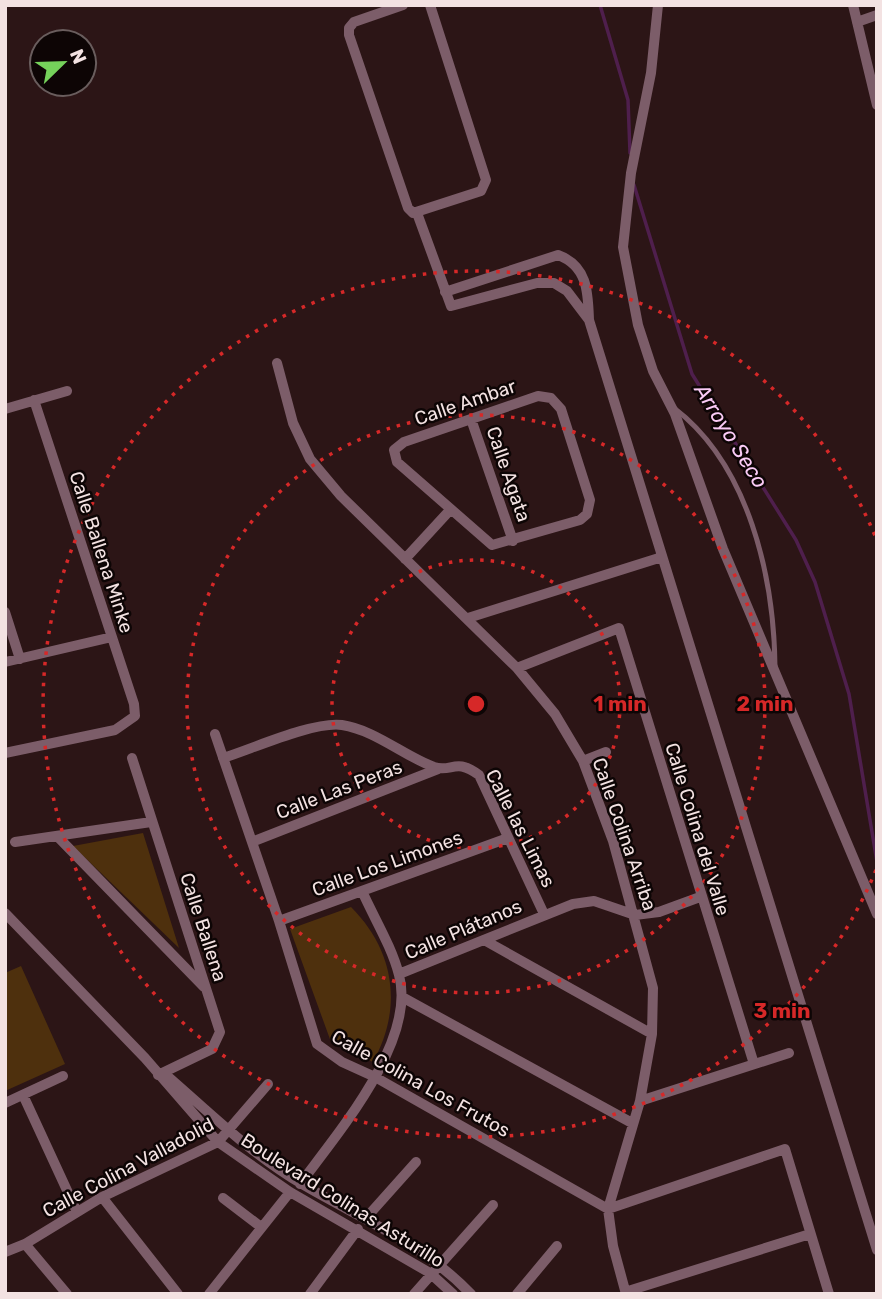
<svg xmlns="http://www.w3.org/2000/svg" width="882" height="1299" viewBox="0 0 882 1299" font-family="Rubik,sans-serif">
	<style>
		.green { fill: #4e300d }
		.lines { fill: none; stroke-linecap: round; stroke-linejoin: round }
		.stream { stroke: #4f1f4d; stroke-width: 3.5 }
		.service { stroke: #7c5d69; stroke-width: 5 }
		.minor { stroke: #7c5d69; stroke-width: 10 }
		.ring { fill: none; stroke: #d62828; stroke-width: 3.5; stroke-dasharray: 3.5 7 }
		.labels { text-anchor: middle; stroke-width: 5; stroke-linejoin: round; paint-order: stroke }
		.street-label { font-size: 19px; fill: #f3e2e2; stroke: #0d0505 }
		.water-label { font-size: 21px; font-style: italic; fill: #facbf6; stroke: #0d0505 }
		.centre { fill: #d62828; stroke: #0d0505; stroke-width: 3.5 }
		.ring-label { font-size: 21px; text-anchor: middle; font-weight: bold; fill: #d62828; stroke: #0d0505; stroke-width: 5; stroke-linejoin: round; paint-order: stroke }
	</style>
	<rect width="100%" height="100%" fill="#2c1516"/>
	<path class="green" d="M 143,833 L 179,948 L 73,846 Z
		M 351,907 C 395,951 403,1008 373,1062 L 331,1042 L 290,929 Z
		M 21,966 L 65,1064 L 5,1091 L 5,973 Z"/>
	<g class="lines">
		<path class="stream" d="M 600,5 L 628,100 L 630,153
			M 634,185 L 692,374 L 796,540 L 815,582 L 849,694 L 877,862"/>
		<path class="service" d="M 674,408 C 749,465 774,577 775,667"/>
		<path class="minor" d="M 403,5 L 354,22 L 349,28 L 349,35 L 408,208 L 413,213 L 481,191 L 486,180 L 430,5
			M 658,5 L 651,73 L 631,173 L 623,247 L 638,325 L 653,371 L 675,414 L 723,549 L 877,914
			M 853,5 L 877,105
			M 857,22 L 877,15
			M 417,213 L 451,306 L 537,283 L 554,283 L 567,291 L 589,320 L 877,1250
			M 445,292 L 558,255 C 588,266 588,293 589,320
			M 277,363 L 293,423 L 310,459 L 341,496 L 517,668 L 555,714 L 583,761 L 613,841 L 653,988 L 652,1034 L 640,1101 L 608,1209 L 613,1246 L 626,1294
			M 538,396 L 551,398 L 561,409 L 590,500 L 587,514 L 580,520 L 492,545 L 397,462 L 394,450 L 404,442 Z
			M 5,409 L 67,391
			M 471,419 L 513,541
			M 405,559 L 450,510
			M 5,612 L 20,659
			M 468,618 L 662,557
			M 5,662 L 112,637
			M 517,668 L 619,628 L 754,1064
			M 215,734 L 279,921 L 317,1044 L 342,1062 L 375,1077 L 608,1209 L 785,1149 L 829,1294
			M 5,753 L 115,730 L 135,716 L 134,704 L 34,400
			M 132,758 L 220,1032 L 212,1049 L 158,1075
			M 223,758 C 252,749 314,721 342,725 C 375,730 404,756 434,767 C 452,773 455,757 479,775 L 544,914
			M 583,761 L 606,752
			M 57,836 L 204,987
			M 15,842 L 151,822
			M 252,842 L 438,769
			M 5,913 L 145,1058 L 218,1142 L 290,1192 L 430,1273 L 453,1294
			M 279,921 L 508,838
			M 484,940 L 652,1034
			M 399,974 L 573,904 L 594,901 L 635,915 L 659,912 L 700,897
			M 402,997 L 632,1123
			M 165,1074 C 209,1112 252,1155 302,1184 C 363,1220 421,1242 471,1294
			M 23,1095 L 77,1212
			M 640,1101 L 789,1053
			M 5,1103 L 63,1076
			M 300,1184 C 337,1134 417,1041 399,975 C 392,947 374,918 362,891
			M 102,1197 L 178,1294
			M 223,1198 L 261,1227
			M 366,1218 L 416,1162
			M 25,1244 L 67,1294
			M 5,1252 L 25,1244 L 102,1197 L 218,1142 L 268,1084
			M 625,1292 L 810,1234
			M 209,1294 L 290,1192
			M 310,1294 L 358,1229
			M 414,1294 L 493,1205
			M 517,1294 L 557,1246"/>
	</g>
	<g class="ring">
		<circle cx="476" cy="704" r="144"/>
		<circle cx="476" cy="704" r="289"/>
		<path d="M876 870A433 433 0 1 1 876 538"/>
	</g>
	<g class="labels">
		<g class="street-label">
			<text transform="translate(465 402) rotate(-19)" y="7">Calle Ambar</text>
			<text transform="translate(509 474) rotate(71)" y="7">Calle Agata</text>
			<text transform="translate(102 552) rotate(72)" y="7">Calle Ballena Minke</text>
			<text transform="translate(339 789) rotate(-21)" y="7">Calle Las Peras</text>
			<text transform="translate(521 828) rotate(63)" y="7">Calle las Limas</text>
			<text transform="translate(698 829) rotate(73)" y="7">Calle Colina del Valle</text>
			<text transform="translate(625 834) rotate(71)" y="7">Calle Colina Arriba</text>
			<text transform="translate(387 863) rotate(-20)" y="7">Calle Los Limones</text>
			<text transform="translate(204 927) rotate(72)" y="7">Calle Ballena</text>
			<text transform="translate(463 929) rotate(-23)" y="7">Calle Plátanos</text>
			<text transform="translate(421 1083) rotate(29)" y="7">Calle Colina Los Frutos</text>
			<text transform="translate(128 1167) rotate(-28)" y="7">Calle Colina Valladolid</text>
			<text transform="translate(343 1200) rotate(32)" y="7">Boulevard Colinas Asturillo</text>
		</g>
		<g class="water-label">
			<text transform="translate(731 436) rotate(58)" y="7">Arroyo Seco</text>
		</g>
	</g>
	<circle cx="476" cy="704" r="10" class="centre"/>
	<g class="ring-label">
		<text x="620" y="711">1 min</text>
		<text x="765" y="711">2 min</text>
		<text x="782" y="1018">3 min</text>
	</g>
	<rect width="882" height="1299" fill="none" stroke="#f3e2e2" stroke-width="14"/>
	<g transform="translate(63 63) rotate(67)"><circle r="33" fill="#0d0505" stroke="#695d5d" stroke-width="2"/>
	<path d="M0-5L12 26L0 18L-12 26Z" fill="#75d25b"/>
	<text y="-10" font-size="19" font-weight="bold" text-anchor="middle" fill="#f3e2e2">N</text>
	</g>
</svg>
